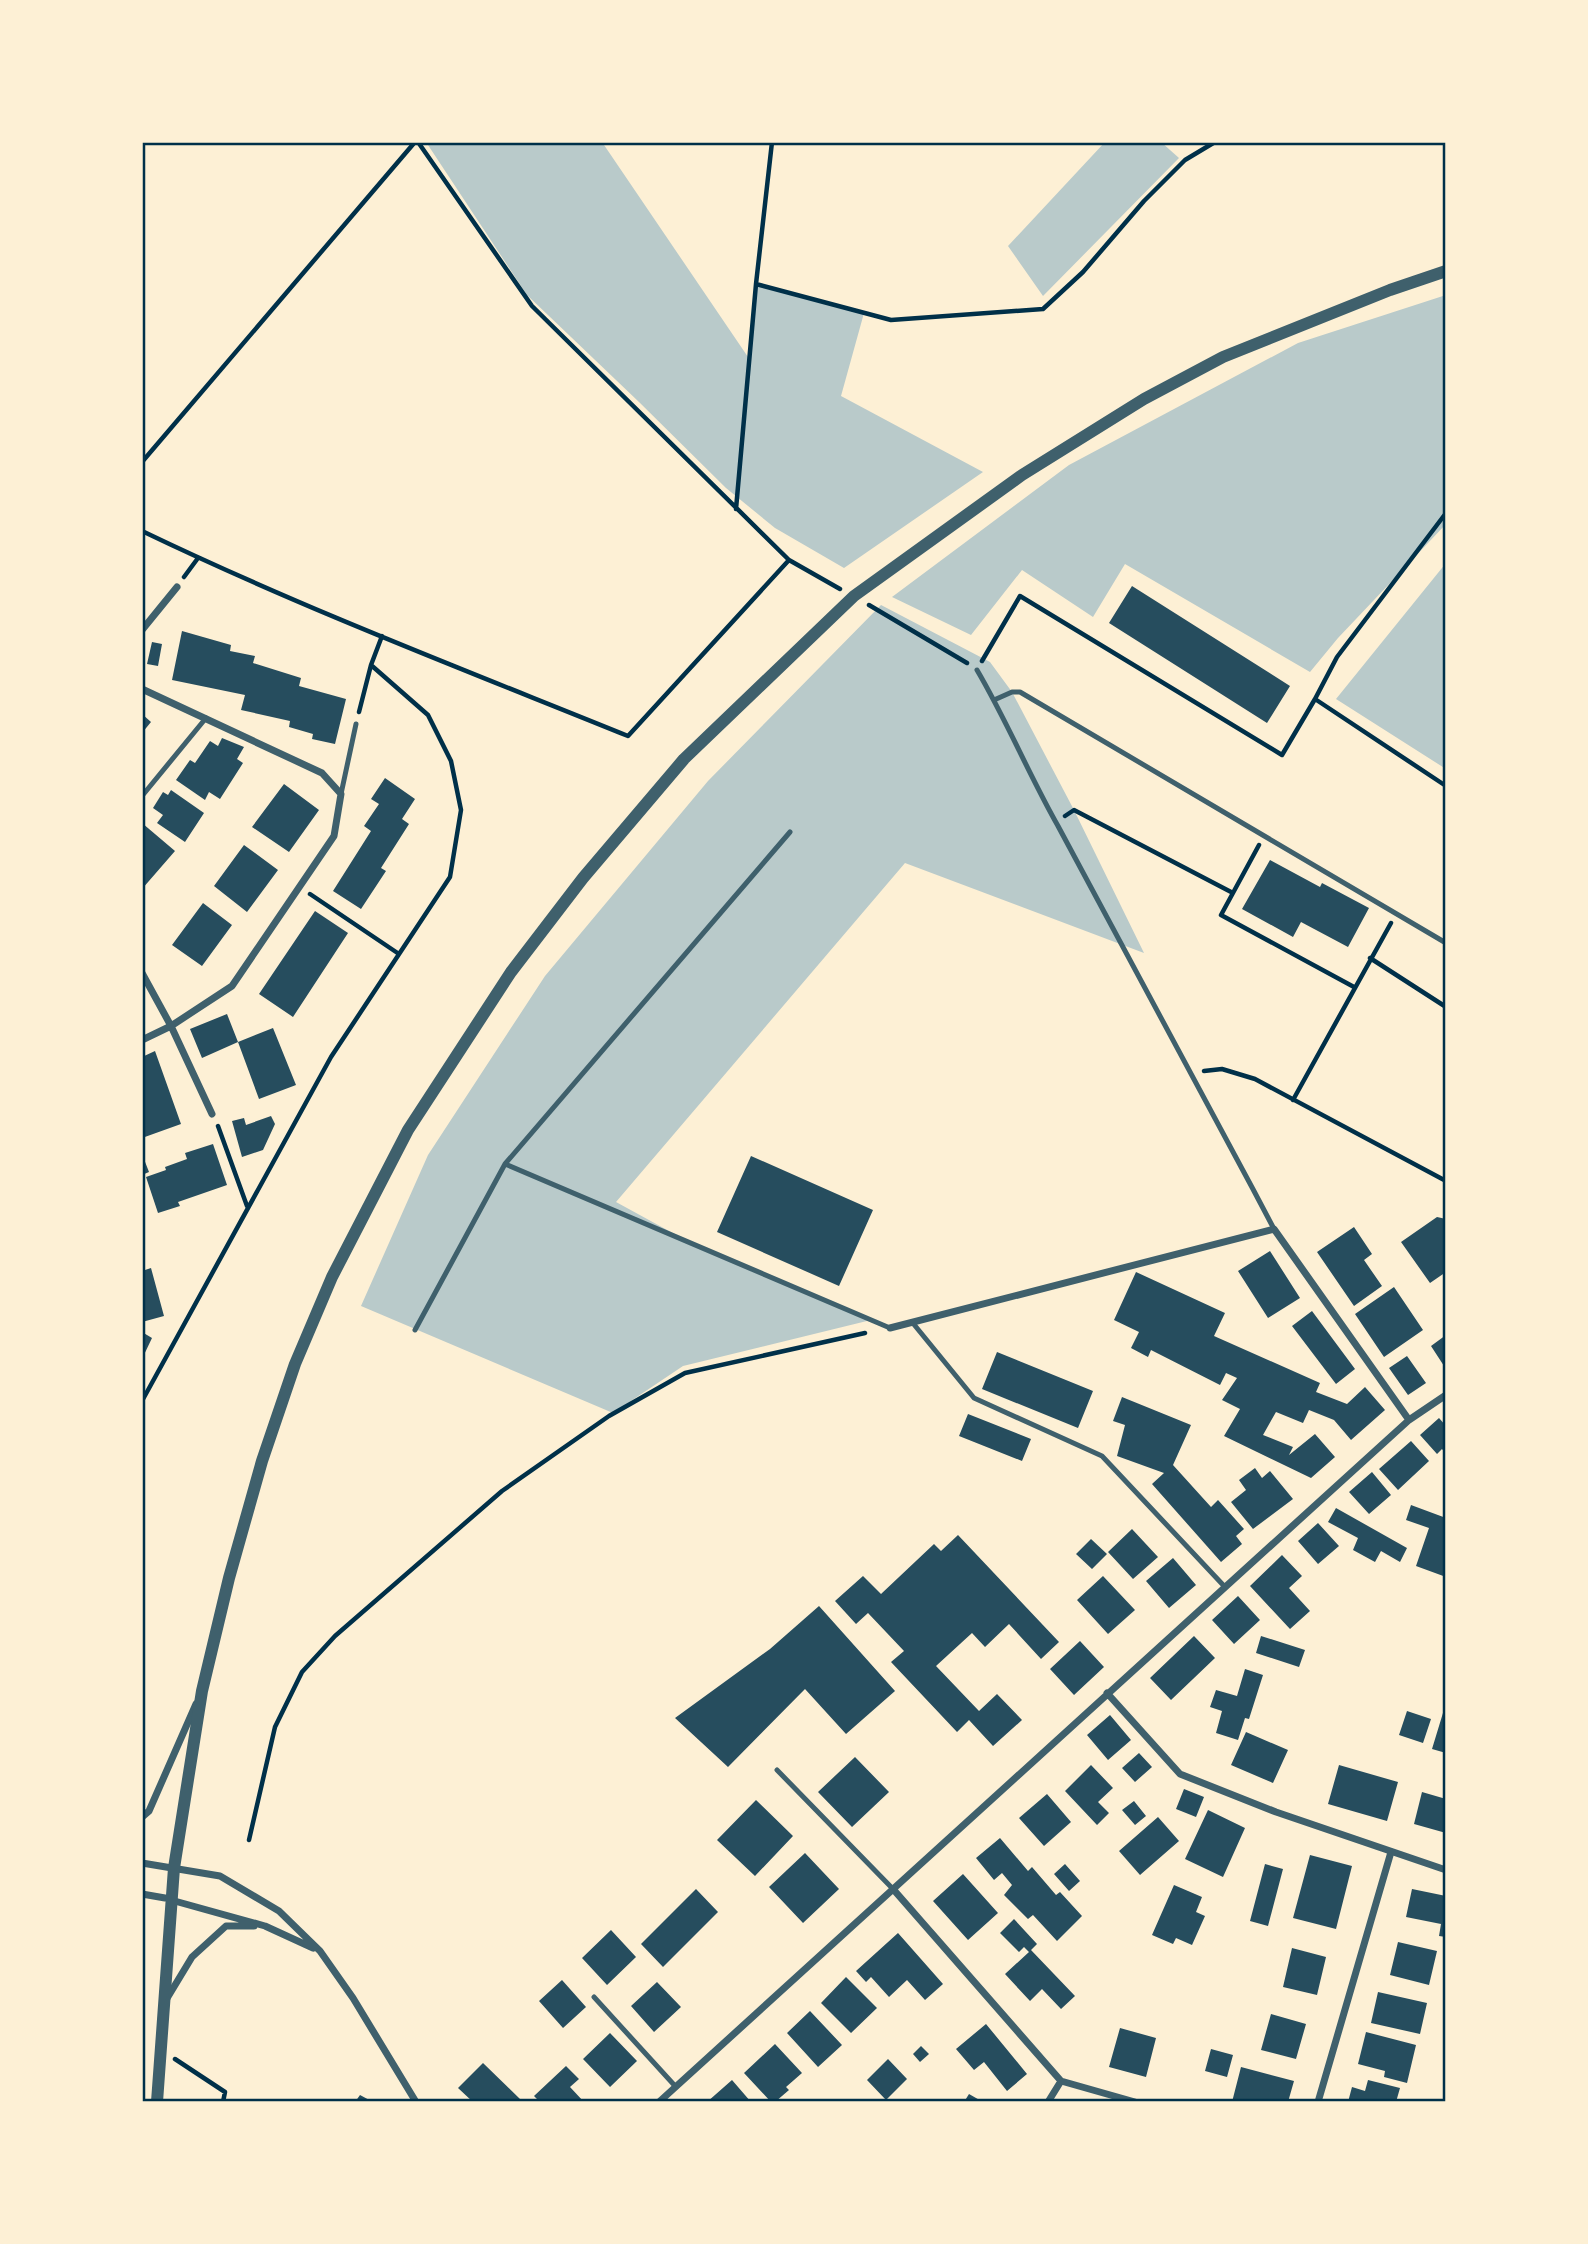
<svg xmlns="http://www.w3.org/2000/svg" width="1588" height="2244" viewBox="0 0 1588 2244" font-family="'DejaVu Sans',sans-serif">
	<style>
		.green { fill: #b9caca }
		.building { fill: #264d5e }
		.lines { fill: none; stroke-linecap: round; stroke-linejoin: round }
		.path { stroke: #003049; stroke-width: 4.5 }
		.service { stroke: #3f606c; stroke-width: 5 }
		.minor { stroke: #3f606c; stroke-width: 7 }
		.tertiary { stroke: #3f606c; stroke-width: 12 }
		.neatline { fill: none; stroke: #003049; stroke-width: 2.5 }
	</style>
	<rect width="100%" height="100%" fill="#fdf0d5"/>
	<path class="green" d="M 426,142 L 602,142 L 748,357 L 756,284 L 864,313 L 841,396 L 983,472 L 844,568 L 775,528 L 726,488 L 639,402 L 527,295 Z
		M 1105,142 L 1161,142 L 1179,158 L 1043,296 L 1008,246 Z
		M 1446,295 L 1446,524 L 1338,638 L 1310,672 L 1125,564 L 1093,617 L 1022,570 L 971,635 L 892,597 L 1069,465 L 1298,343 Z
		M 1446,563 L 1446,769 L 1336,699 Z
		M 881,605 L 990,662 L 1012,692 L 1074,810 L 1144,953 L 905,863 L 616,1202 L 691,1243 L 871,1320 L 683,1366 L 613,1413 L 361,1306 L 428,1155 L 545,976 L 708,781 Z"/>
	<path class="building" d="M 1132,586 L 1290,686 L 1267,723 L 1109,623 Z
		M 182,631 L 231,645 L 230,651 L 255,656 L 253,663 L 301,678 L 299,686 L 346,699 L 335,744 L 312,739 L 313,734 L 289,727 L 290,721 L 241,710 L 245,695 L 172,680 Z
		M 152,642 L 162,644 L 158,666 L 147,664 Z
		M 142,714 L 151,722 L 142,733 Z
		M 222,738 L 244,747 L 237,759 L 243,763 L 220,799 L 209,792 L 205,800 L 176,780 L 190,760 L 195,763 L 210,741 L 218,746 Z
		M 385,778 L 415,799 L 402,819 L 409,824 L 381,868 L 386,871 L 361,909 L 333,891 L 371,831 L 364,826 L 379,804 L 371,799 Z
		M 284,784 L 319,810 L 289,852 L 252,827 Z
		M 171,790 L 204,813 L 185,842 L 157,823 L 163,815 L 153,808 L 163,792 L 168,795 Z
		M 142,823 L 175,851 L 142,889 Z
		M 244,845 L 278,870 L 247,912 L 214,886 Z
		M 1270,860 L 1320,887 L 1322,883 L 1369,908 L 1348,947 L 1301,922 L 1293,937 L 1242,909 Z
		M 203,903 L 232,925 L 202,966 L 172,945 Z
		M 315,911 L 348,933 L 293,1017 L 259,994 Z
		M 227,1014 L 238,1042 L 202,1058 L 190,1029 Z
		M 273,1028 L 296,1085 L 259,1099 L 238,1042 Z
		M 155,1051 L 181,1124 L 142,1138 L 142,1057 Z
		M 271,1116 L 275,1124 L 263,1150 L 242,1157 L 232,1121 L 244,1118 L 246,1125 Z
		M 213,1144 L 227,1185 L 178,1202 L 180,1206 L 158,1213 L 146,1177 L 166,1170 L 165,1167 L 187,1159 L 185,1153 Z
		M 142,1154 L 149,1172 L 142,1175 Z
		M 751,1156 L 873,1210 L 839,1286 L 717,1232 Z
		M 1437,1217 L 1446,1219 L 1446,1272 L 1430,1283 L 1401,1242 Z
		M 1354,1227 L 1372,1254 L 1364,1260 L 1382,1286 L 1354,1306 L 1317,1252 Z
		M 1270,1251 L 1300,1298 L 1268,1318 L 1238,1271 Z
		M 151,1268 L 164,1316 L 142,1322 L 142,1271 Z
		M 1136,1272 L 1225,1313 L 1214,1336 L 1320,1383 L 1316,1392 L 1347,1404 L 1365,1387 L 1385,1410 L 1351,1440 L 1334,1420 L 1309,1410 L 1303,1423 L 1276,1412 L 1263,1435 L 1293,1447 L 1289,1455 L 1315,1434 L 1335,1457 L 1311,1478 L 1224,1436 L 1240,1409 L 1222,1400 L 1237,1378 L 1226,1373 L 1220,1385 L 1151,1350 L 1148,1357 L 1131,1348 L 1139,1332 L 1114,1320 Z
		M 1394,1287 L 1423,1330 L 1384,1357 L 1355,1314 Z
		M 1312,1311 L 1355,1369 L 1336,1384 L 1292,1326 Z
		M 142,1332 L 152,1338 L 142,1359 Z
		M 1446,1335 L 1446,1364 L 1444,1366 L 1431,1346 Z
		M 997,1352 L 1093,1391 L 1078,1428 L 982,1389 Z
		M 1407,1356 L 1426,1383 L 1408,1395 L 1389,1368 Z
		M 1122,1397 L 1191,1425 L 1173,1465 L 1211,1507 L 1218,1500 L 1244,1529 L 1236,1536 L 1242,1544 L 1221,1562 L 1152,1484 L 1164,1473 L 1117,1456 L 1125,1425 L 1113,1421 Z
		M 968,1414 L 1031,1439 L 1022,1461 L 959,1436 Z
		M 1439,1418 L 1446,1426 L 1446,1454 L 1442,1449 L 1437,1454 L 1420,1435 Z
		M 1411,1441 L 1429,1461 L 1398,1490 L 1379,1469 Z
		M 1255,1468 L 1262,1478 L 1270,1471 L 1293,1499 L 1253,1529 L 1231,1502 L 1246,1490 L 1239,1480 Z
		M 1372,1472 L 1391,1495 L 1369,1514 L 1349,1492 Z
		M 1411,1505 L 1446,1518 L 1446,1577 L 1416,1566 L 1429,1528 L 1406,1520 Z
		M 1336,1508 L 1407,1548 L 1400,1562 L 1381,1551 L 1375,1562 L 1353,1550 L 1358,1538 L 1328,1522 Z
		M 1318,1523 L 1339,1546 L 1318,1564 L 1298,1541 Z
		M 1132,1529 L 1158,1557 L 1133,1579 L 1108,1552 Z
		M 958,1535 L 1059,1642 L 1041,1659 L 1009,1624 L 985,1647 L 972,1633 L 936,1666 L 979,1711 L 997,1694 L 1022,1720 L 993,1746 L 969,1720 L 957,1732 L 891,1662 L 904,1651 L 868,1613 L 856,1624 L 835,1601 L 863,1576 L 881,1594 L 934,1544 L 941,1551 Z
		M 1091,1539 L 1107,1554 L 1092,1569 L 1076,1554 Z
		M 1282,1555 L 1302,1576 L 1289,1588 L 1310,1611 L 1290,1629 L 1250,1586 Z
		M 1173,1558 L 1196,1585 L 1169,1608 L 1146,1581 Z
		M 1103,1576 L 1135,1610 L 1108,1634 L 1077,1600 Z
		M 1238,1596 L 1260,1620 L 1234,1644 L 1212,1620 Z
		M 819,1606 L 895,1691 L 846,1734 L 805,1689 L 728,1767 L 675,1718 L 770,1649 Z
		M 1194,1636 L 1215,1658 L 1171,1700 L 1150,1678 Z
		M 1261,1636 L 1305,1650 L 1299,1667 L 1256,1653 Z
		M 1080,1641 L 1104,1667 L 1074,1695 L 1050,1669 Z
		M 1245,1669 L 1263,1675 L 1249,1719 L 1245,1718 L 1238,1740 L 1216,1733 L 1222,1711 L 1210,1707 L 1216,1690 L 1237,1696 Z
		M 1446,1703 L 1446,1753 L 1432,1749 Z
		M 1407,1711 L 1431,1719 L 1423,1743 L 1399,1735 Z
		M 1110,1715 L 1131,1740 L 1108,1760 L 1087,1735 Z
		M 1246,1732 L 1288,1750 L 1273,1783 L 1231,1765 Z
		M 1139,1753 L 1152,1767 L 1135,1782 L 1122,1768 Z
		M 855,1757 L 889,1792 L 852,1827 L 818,1792 Z
		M 1091,1765 L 1113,1788 L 1098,1802 L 1109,1813 L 1097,1825 L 1065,1791 Z
		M 1339,1765 L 1398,1782 L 1387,1821 L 1328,1804 Z
		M 1184,1789 L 1204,1797 L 1196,1817 L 1176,1809 Z
		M 1422,1792 L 1446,1799 L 1446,1833 L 1414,1824 Z
		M 1047,1794 L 1071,1822 L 1044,1846 L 1019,1818 Z
		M 756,1800 L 793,1836 L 755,1876 L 717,1840 Z
		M 1134,1801 L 1146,1816 L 1135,1825 L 1122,1810 Z
		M 1208,1810 L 1245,1828 L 1223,1877 L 1185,1859 Z
		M 1158,1817 L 1179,1841 L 1140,1875 L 1119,1851 Z
		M 1000,1838 L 1028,1871 L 1032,1867 L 1056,1895 L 1060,1892 L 1082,1916 L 1057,1941 L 1033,1915 L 1028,1919 L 1004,1895 L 1012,1885 L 1002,1873 L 994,1880 L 976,1858 Z
		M 805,1853 L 839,1889 L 803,1923 L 769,1887 Z
		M 1310,1855 L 1352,1866 L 1336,1929 L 1293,1918 Z
		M 1065,1864 L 1080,1881 L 1069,1891 L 1054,1874 Z
		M 1265,1864 L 1283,1869 L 1268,1926 L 1250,1921 Z
		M 963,1874 L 998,1913 L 968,1940 L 933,1901 Z
		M 1174,1885 L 1202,1897 L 1196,1912 L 1205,1916 L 1192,1945 L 1176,1938 L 1173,1944 L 1152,1935 Z
		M 696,1889 L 718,1912 L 663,1967 L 641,1944 Z
		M 1412,1889 L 1446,1896 L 1446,1937 L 1439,1936 L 1441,1924 L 1406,1917 Z
		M 1014,1919 L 1037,1944 L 1031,1950 L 1075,1996 L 1061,2009 L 1042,1989 L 1030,2001 L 1005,1974 L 1029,1952 L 1024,1947 L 1019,1952 L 1000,1933 Z
		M 611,1930 L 636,1957 L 607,1985 L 582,1958 Z
		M 898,1933 L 943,1984 L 925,2000 L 907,1980 L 889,1997 L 871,1977 L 866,1982 L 856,1971 Z
		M 1398,1942 L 1437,1951 L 1429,1985 L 1390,1975 Z
		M 1292,1948 L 1326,1957 L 1317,1995 L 1283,1987 Z
		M 846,1977 L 877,2008 L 851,2033 L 821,2003 Z
		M 562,1980 L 586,2007 L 563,2028 L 539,2001 Z
		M 657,1982 L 681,2007 L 654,2032 L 631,2006 Z
		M 1378,1992 L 1427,2003 L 1420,2034 L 1371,2023 Z
		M 810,2011 L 842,2045 L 818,2067 L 787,2033 Z
		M 1271,2014 L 1306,2024 L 1296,2059 L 1261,2050 Z
		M 986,2024 L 1027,2074 L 1007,2091 L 984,2062 L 974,2070 L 956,2049 Z
		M 1120,2028 L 1156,2038 L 1146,2077 L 1109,2067 Z
		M 1366,2032 L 1416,2045 L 1407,2083 L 1384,2077 L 1385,2071 L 1358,2064 Z
		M 610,2033 L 637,2061 L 610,2087 L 583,2059 Z
		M 775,2044 L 802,2073 L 786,2087 L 789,2090 L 775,2102 L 771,2102 L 744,2073 Z
		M 921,2046 L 929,2054 L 920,2062 L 913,2054 Z
		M 1211,2049 L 1233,2055 L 1227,2077 L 1205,2071 Z
		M 888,2059 L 907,2079 L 886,2100 L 867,2080 Z
		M 483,2063 L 520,2099 L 517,2102 L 473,2102 L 458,2088 Z
		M 566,2066 L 579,2079 L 570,2087 L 584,2102 L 540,2102 L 534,2096 Z
		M 1241,2067 L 1294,2081 L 1288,2102 L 1232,2102 Z
		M 732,2080 L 751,2102 L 707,2102 Z
		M 1368,2080 L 1400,2088 L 1396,2102 L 1348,2102 L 1352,2087 L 1365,2091 Z
		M 969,2094 L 983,2102 L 964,2102 Z
		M 360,2095 L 373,2102 L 355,2102 Z"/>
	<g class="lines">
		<path class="path" d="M 418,142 L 532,306 L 789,560 L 840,589
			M 756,284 L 891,320 L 1043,309 L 1083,272 L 1144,201 L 1185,160 L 1215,142
			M 142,462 L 415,142
			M 736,509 L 756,284 L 772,142
			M 142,531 C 300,607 465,670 628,736 L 789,560
			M 184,577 L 198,558
			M 869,605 L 967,663
			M 982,661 L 1020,596 L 1282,755 L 1315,699 L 1446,786
			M 1315,699 L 1337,657 L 1446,513
			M 359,712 L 371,665
			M 1065,816 L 1074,810 L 1233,893
			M 1259,845 L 1221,915 L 1354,987
			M 310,894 L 399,954
			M 1370,958 L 1446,1007
			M 1204,1071 L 1222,1069 L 1255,1079 L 1446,1181
			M 1293,1100 L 1391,923
			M 218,1126 L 247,1206
			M 142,1401 L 331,1057 L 450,877 L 461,810 L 451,761 L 428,715 L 371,665 L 382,636
			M 249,1840 L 275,1727 L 302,1672 L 335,1636 L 502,1491 L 609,1416 L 685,1373 L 865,1333
			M 175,2059 L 225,2092 L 223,2102"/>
		<path class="service" d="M 977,670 C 1007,721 1029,775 1058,826 C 1130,960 1203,1094 1274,1229
			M 994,700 L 1012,692 L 1020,692 L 1446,943
			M 341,794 L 356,724
			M 142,796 L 206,718
			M 505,1164 L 890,1328
			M 912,1322 L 974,1398 L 1102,1456 L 1225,1587
			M 415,1330 L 505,1164 L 790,832
			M 777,1770 L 893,1889
			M 594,1997 L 676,2087"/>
		<path class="minor" d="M 142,630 L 177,587
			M 142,689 L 322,773 L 341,794 L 334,836 L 232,986 L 171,1026 L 142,973
			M 142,1040 L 171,1026 L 212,1114
			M 890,1328 L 1274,1229 L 1409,1420
			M 1107,1693 L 1180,1774 L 1276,1812 L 1446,1870
			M 142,1817 L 149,1811 L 196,1704
			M 142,1863 L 220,1876 L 279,1911 L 320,1951 L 353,1998 L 416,2102
			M 893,1889 L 1061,2081 L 1135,2102
			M 142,1894 L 165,1898
			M 171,1900 L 265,1926 L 313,1948
			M 166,2000 L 192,1957 L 226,1926 L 254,1926
			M 659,2102 L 1409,1420 L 1446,1395
			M 1048,2102 L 1061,2081
			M 1318,2102 L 1391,1852"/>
		<path class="tertiary" d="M 157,2102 L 174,1868 L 202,1691 L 229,1578 L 262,1461 L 295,1364 L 332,1277 L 408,1130 L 511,972 L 583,878 L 684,759 L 854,596 L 1022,475 L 1144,399 L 1223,357 L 1390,290 L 1446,271"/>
	</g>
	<rect width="1588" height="2244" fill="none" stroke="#fdf0d5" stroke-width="287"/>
	<rect x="144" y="144" width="1300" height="1956" class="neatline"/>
</svg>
